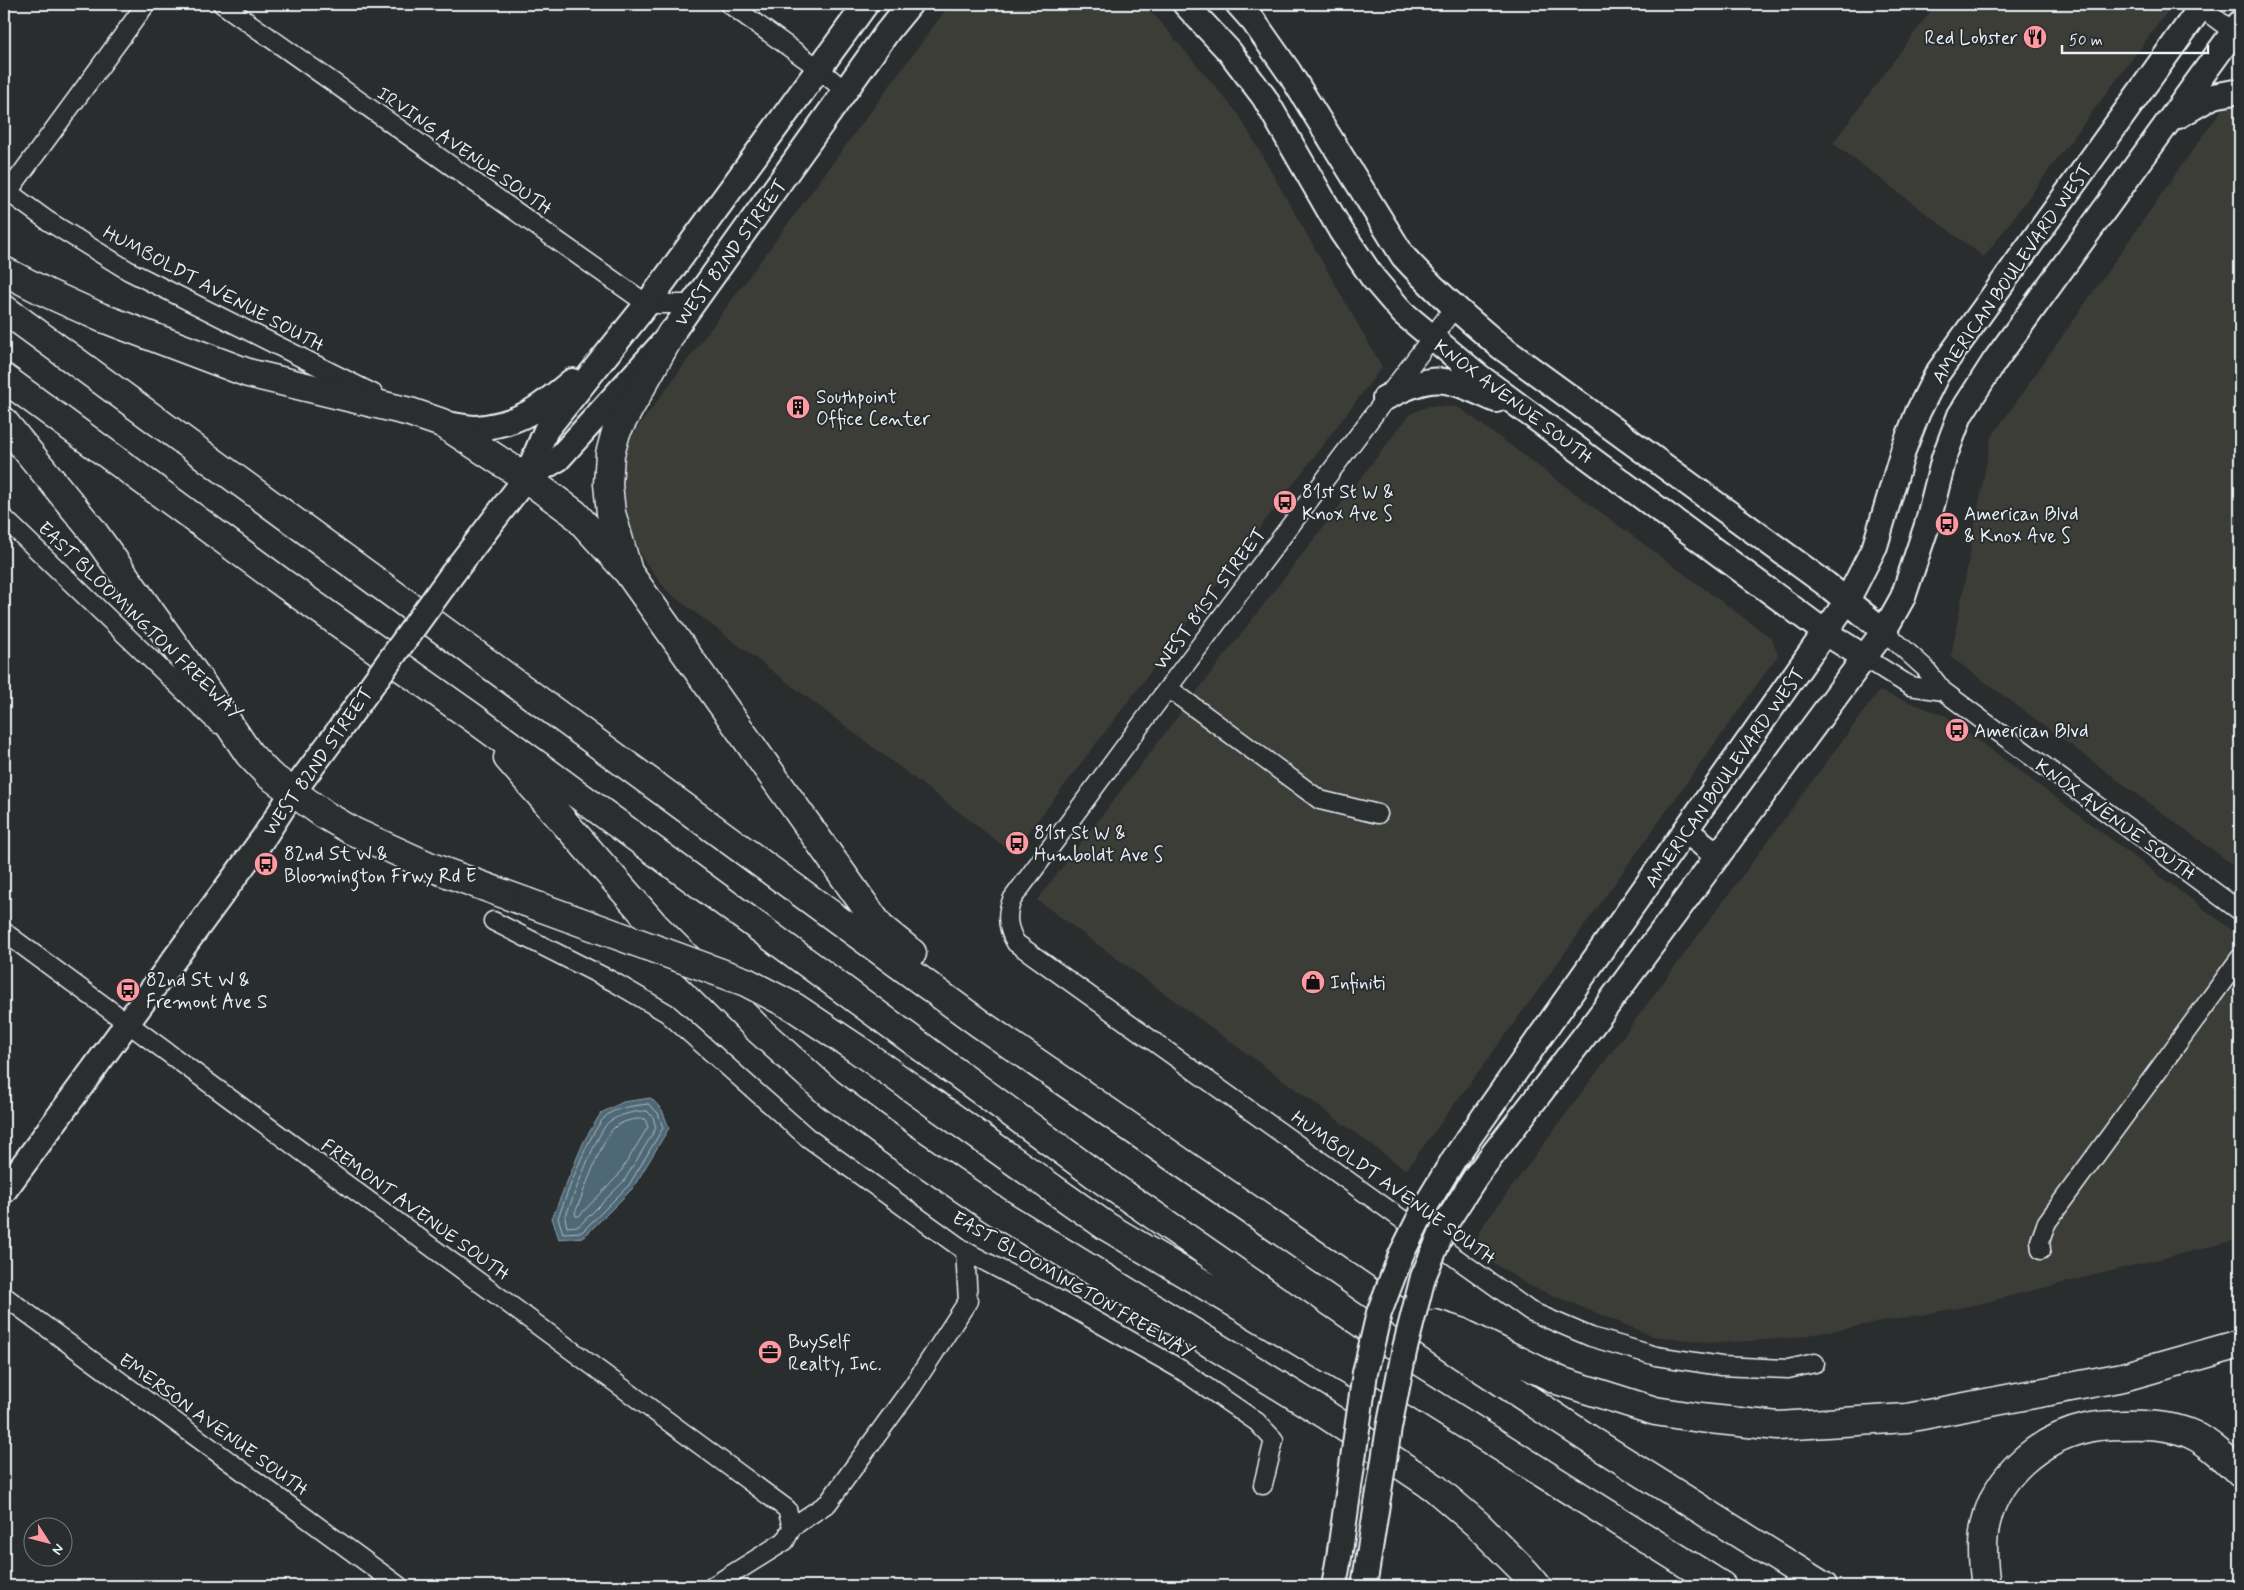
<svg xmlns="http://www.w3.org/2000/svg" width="2244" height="1590" viewBox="0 0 2244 1590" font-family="Mynerve,sans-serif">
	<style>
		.built { fill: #3e3c39 }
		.water { fill: #506875; stroke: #8d9fa9 }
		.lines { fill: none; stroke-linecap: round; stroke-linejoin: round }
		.shore { stroke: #abbac4; stroke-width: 1 }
		.street-casing { stroke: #e8f1f8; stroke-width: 21 }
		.secondary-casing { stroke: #e8f1f8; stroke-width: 28 }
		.highway-casing { stroke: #e8f1f8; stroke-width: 31 }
		.street { stroke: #2a2d2e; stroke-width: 18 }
		.secondary { stroke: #2a2d2e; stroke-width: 24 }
		.highway { stroke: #2a2d2e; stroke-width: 28 }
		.secondary-bridge-casing { stroke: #e8f1f8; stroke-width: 28; stroke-linecap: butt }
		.highway-bridge-casing { stroke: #e8f1f8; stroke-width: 31; stroke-linecap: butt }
		.secondary-bridge { stroke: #2a2d2e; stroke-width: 24 }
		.highway-bridge { stroke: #2a2d2e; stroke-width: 28 }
		.labels { text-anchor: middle; stroke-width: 4; stroke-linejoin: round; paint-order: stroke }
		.poi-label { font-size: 19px; fill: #e8f1f8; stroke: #2a2d2e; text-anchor: start }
		.street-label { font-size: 19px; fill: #e8f1f8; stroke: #2a2d2e }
	</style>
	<rect width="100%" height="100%" fill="#2a2d2e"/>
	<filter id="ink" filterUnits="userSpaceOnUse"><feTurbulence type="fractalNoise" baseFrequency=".02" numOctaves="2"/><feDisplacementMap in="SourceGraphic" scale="10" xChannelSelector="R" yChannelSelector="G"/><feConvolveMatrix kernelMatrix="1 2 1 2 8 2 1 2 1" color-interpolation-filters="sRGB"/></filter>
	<g filter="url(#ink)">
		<path class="built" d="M 950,4 L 1140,4 L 1157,18 L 1239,115 L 1382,367 L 1013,853 L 667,591 L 641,556 L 629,522 L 622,484 L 625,445 Z
			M 1936,4 L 2173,4 L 1984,257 L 1833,143 Z
			M 2240,85 L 2240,870 L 1951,657 L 1991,438 L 2189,155 Z
			M 1429,406 L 1458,407 L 1771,638 L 1778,655 L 1531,1000 L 1406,1170 L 1037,900 L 1410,414 Z
			M 1879,691 L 1946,716 L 2240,936 L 2240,1239 L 1974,1305 L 1792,1338 L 1718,1343 L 1653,1336 L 1528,1285 L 1475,1251 L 1480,1230 Z"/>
		<path class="water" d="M 651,1098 L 662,1110 L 669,1128 L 633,1188 L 584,1237 L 559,1239 L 552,1218 L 584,1141 L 601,1113 L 623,1102 Z"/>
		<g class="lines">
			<path class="shore" d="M 648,1104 L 658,1113 L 663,1128 L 629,1185 L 582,1232 L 563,1233 L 558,1218 C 568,1192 587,1137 604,1118 C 613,1107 635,1106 648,1104 Z
				M 647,1111 L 653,1117 L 656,1128 L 624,1181 L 579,1226 L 567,1227 L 565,1218 C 572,1201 598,1128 610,1121 C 621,1114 635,1111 647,1111 Z
				M 645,1119 L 648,1127 L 618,1176 L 579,1216 L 576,1216 L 575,1213 C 582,1197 603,1136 615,1127 C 622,1121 636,1118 645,1119 Z"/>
			<g class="street-casing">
				<path id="street" d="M 222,4 L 647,304 L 692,304
					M 729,4 L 818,68 L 845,91
					M 2196,4 L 2234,32
					M 4,189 L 48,221 L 129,271 L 374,394
					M 8,192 L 146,4
					M 1454,308 L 1168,688 L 1013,898 C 1005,914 1007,928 1016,943 L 1530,1311 L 1591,1337 L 1656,1356 L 1721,1366 L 1788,1369 L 1815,1363
					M 4,518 L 218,724
					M 1884,631 L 1925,668 L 1943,691 L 2240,911
					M 1864,657 L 1910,686 L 1943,691
					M 1168,688 L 1320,800 L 1378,814
					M 493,921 L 614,982 L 667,1013 L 807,1137 L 965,1251 L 1057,1299 L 1180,1369 L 1257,1422 L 1274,1440 L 1263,1485
					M 4,932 L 787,1509 L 792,1527
					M 2041,1250 L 2040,1241 L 2047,1222 L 2240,958
					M 4,1296 L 399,1586
					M 713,1586 L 785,1541 L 792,1527 L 828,1503 L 912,1387 L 968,1301 L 965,1251"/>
			</g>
			<g class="secondary-casing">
				<path id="secondary" d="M 1185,4 L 1229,51 L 1264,97 L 1341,231 L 1373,278 L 1403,313 L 1480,377 L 1826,633 L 1864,657
					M 1238,4 L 1254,22 L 1289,72 L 1403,256 C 1433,289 1466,318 1501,347 L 1826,584 L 1884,631
					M 2178,116 L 2213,96 L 2240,91
					M 1385,398 C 1437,371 1446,378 1496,400
					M 442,423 C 453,425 466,428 476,428 C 520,424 540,408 572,381
					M 526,478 L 558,459 L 671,334 L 888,31 L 910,4
					M 453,573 L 526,478 L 546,430 L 647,304 L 866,4
					M 1686,831 L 1718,856
					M 1454,1159 L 1847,601 L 1875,546 L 1904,448 L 1918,412 L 1937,374 L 2203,4
					M 1476,1176 L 1592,1026 L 1884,631 L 1903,597 L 1927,525 L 1944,458 L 1960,415 L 1994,362 L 2240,23
					M 4,1191 L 264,837 L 293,792 L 340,729
					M 1334,1586 L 1340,1551
					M 1364,1586 L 1369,1555"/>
			</g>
			<g class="highway-casing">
				<path id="highway" d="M 4,271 L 47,293 L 100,317 L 248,373 L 410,412 L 442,423 L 526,478 L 574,513 L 628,572 L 880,927 L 912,953
					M 4,309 L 979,1023 L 1452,1349 L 1595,1443 L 1823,1586
					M 4,378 L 284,584 L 472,717 L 1100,1178 L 1363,1360 L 1722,1586
					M 4,422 L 92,530 L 201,683 L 249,754 L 269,775 L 325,815 L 354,832 L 431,867 L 526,902
					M 627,568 L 611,513 L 608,484 L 610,454 L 616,432 L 671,334
					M 508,758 L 656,927 L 760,1031 L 829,1093 L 899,1145 L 991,1208 L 1325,1414 L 1435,1488 L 1477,1524 L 1526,1573 L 1537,1586
					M 1049,1186 L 1106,1226 L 1354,1374
					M 1435,1324 L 1460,1332 L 1560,1381 L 1655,1411 L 1700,1418 L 1778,1426 L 1907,1418 L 2123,1377 L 2240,1344
					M 1986,1586 C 1983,1566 1981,1542 1986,1522 C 1997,1474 2041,1438 2087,1428 C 2098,1425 2111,1425 2122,1425 C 2145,1424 2172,1425 2193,1435 C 2210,1443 2227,1460 2240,1473"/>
			</g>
			<use href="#street" class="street"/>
			<use href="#secondary" class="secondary"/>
			<use href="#highway" class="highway"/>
			<g class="secondary-bridge-casing">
				<path id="secondary-bridge" d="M 340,729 L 453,573
					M 1340,1551 L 1365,1373 L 1379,1313 L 1401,1255 L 1426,1205 L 1454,1159
					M 1369,1555 L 1389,1428 L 1404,1352 L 1423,1277 L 1446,1223 L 1476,1176"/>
			</g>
			<g class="highway-bridge-casing">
				<path id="highway-bridge" d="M 526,902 L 746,982 L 794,1007 L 857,1049 L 1049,1186"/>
			</g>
			<use href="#secondary-bridge" class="secondary-bridge"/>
			<use href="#highway-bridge" class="highway-bridge"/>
		</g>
	</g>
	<defs>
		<g id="restaurant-disc" transform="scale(1.25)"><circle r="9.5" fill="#ff9aa2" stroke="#2a2d2e"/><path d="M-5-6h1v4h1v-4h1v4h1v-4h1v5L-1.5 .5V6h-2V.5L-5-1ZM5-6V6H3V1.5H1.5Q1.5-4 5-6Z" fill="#111"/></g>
		<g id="building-disc" transform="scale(1.25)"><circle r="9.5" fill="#ff9aa2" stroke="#2a2d2e"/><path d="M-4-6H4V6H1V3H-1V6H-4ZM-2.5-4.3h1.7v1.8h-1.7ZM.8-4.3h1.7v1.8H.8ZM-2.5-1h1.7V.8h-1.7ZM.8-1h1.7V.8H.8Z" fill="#111"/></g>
		<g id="bus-disc" transform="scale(1.25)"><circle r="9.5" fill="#ff9aa2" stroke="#2a2d2e"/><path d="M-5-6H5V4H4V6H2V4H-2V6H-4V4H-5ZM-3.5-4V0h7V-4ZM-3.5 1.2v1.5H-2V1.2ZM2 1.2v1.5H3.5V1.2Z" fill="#111"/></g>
		<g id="shop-disc" transform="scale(1.25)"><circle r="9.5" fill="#ff9aa2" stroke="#2a2d2e"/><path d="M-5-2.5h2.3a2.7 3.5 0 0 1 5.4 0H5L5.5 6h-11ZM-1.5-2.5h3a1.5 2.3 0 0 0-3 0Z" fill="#111"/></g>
		<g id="office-disc" transform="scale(1.25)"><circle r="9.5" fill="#ff9aa2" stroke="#2a2d2e"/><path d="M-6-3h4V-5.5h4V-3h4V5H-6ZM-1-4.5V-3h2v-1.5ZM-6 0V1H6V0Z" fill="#111"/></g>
	</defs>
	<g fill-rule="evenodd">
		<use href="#restaurant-disc" x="2035" y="37"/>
		<use href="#building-disc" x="798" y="407"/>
		<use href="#bus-disc" x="1285" y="502"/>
		<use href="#bus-disc" x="1947" y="524"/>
		<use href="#bus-disc" x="1957" y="730"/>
		<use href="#bus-disc" x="1017" y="843"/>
		<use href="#bus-disc" x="266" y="864"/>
		<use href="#shop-disc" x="1313" y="982"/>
		<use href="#bus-disc" x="128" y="990"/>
		<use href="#office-disc" x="770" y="1352"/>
	</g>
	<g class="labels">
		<g class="poi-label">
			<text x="2018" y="44" text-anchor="end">Red Lobster</text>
			<text x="816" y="403">Southpoint<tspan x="816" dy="22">Office Center</tspan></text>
			<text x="1302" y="498">81st St W &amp;<tspan x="1302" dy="22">Knox Ave S</tspan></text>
			<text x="1964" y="520">American Blvd<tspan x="1964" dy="22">&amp; Knox Ave S</tspan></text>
			<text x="1974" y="737">American Blvd</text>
			<text x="1034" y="839">81st St W &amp;<tspan x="1034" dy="22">Humboldt Ave S</tspan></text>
			<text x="284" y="860">82nd St W &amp;<tspan x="284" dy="22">Bloomington Frwy Rd E</tspan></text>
			<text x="146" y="986">82nd St W &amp;<tspan x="146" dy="22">Fremont Ave S</tspan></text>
			<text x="1330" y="989">Infiniti</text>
			<text x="788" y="1348">BuySelf<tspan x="788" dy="22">Realty, Inc.</tspan></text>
		</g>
		<g class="street-label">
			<text transform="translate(465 150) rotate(35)" y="7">IRVING AVENUE SOUTH</text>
			<text transform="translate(730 252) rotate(-54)" y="7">WEST 82ND STREET</text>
			<text transform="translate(2011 273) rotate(-55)" y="7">AMERICAN BOULEVARD WEST</text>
			<text transform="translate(214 288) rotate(28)" y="7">HUMBOLDT AVENUE SOUTH</text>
			<text transform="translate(1514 401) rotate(37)" y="7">KNOX AVENUE SOUTH</text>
			<text transform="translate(1209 598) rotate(-53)" y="7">WEST 81ST STREET</text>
			<text transform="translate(141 620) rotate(44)" y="7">EAST BLOOMINGTON FREEWAY</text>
			<text transform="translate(317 761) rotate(-55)" y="7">WEST 82ND STREET</text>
			<text transform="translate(1724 777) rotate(-55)" y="7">AMERICAN BOULEVARD WEST</text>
			<text transform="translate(2116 819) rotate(36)" y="7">KNOX AVENUE SOUTH</text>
			<text transform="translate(1394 1187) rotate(36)" y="7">HUMBOLDT AVENUE SOUTH</text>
			<text transform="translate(416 1209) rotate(36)" y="7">FREMONT AVENUE SOUTH</text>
			<text transform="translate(1074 1284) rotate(30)" y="7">EAST BLOOMINGTON FREEWAY</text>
			<text transform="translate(214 1424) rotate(36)" y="7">EMERSON AVENUE SOUTH</text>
		</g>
	</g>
	<rect width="2244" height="1590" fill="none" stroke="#2a2d2e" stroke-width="20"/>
	<rect x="10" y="10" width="2224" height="1570" fill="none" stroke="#e8f1f8" stroke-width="2" filter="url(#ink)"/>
	<g transform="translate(48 1542) rotate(126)"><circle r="24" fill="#2a2d2e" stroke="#767b7f"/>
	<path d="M0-4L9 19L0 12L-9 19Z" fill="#ff9aa2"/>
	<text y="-8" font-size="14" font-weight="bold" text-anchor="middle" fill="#e8f1f8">N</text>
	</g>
	<path d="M2062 45v8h146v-8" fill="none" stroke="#e8f1f8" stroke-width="2.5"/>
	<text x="2069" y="45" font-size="15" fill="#e8f1f8" stroke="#2a2d2e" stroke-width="4" paint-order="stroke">50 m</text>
</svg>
